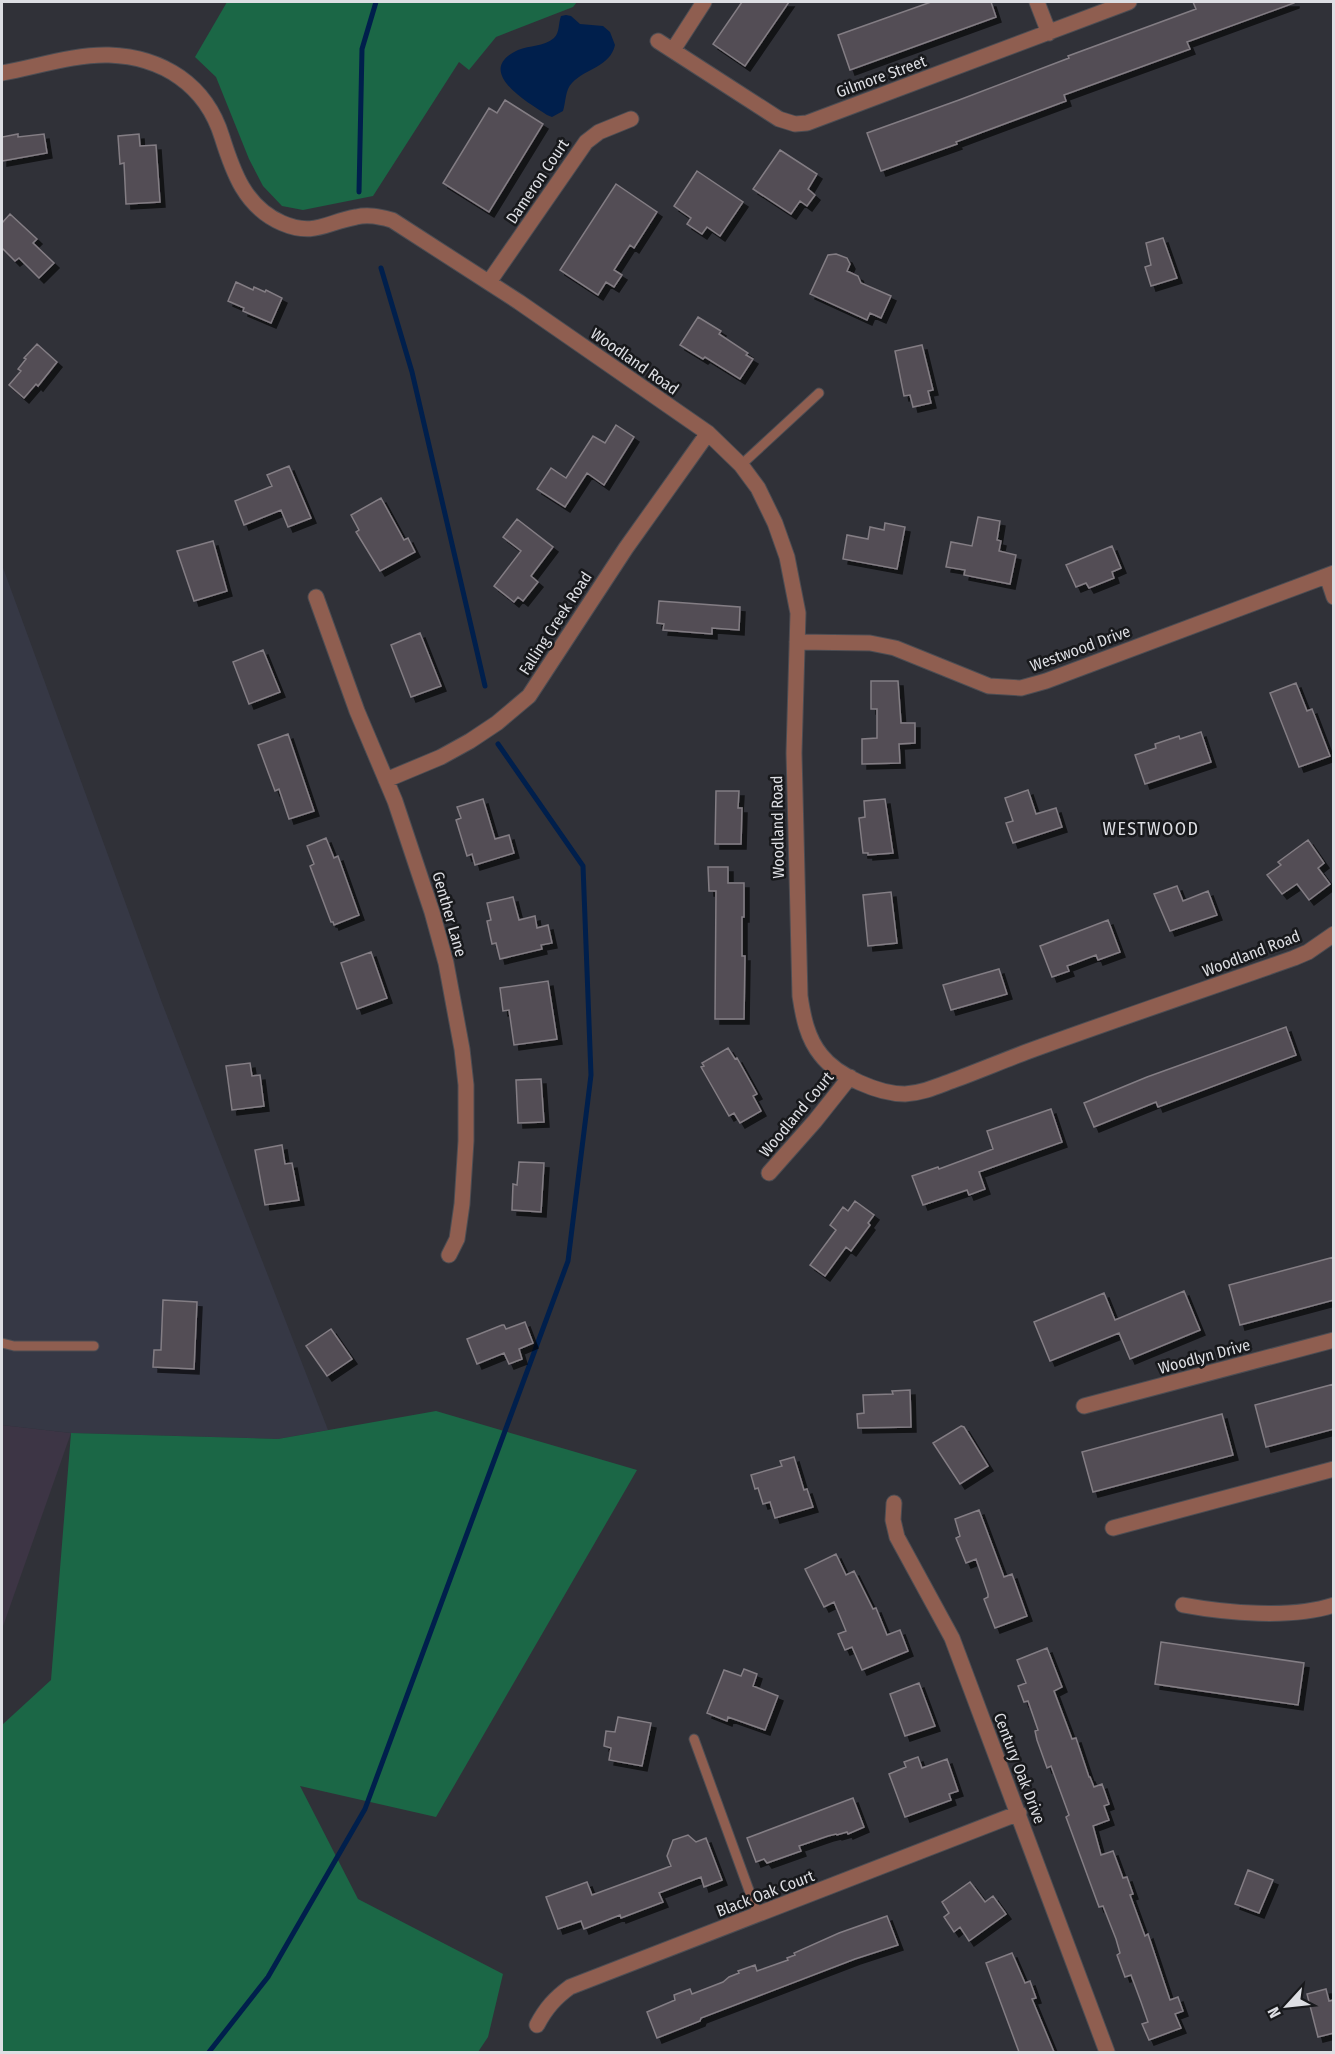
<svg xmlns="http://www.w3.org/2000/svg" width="1335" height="2054" viewBox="0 0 1335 2054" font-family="'Fira Sans Condensed',sans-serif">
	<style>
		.commercial { fill: #3d3545 }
		.built { fill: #363845 }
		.forest { fill: #1b6746 }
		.water { fill: #001f4c }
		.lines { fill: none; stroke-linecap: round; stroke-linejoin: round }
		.stream { stroke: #001f4c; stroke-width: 5 }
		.building { fill: #534e54; stroke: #837d84; stroke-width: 1.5; filter: url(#shadow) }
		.lane-casing { stroke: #4c4d53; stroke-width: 11 }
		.street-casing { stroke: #4c4d53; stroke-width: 17 }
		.lane { stroke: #8f5e50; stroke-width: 9 }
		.street { stroke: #8f5e50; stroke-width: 15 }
		.labels { text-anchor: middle; stroke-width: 5; stroke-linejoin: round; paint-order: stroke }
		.street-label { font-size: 16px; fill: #dddee3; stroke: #18191c }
		.neighbourhood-label { font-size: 18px; letter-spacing: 1.5px; fill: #dddee3; stroke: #18191c }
	</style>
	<defs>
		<filter id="shadow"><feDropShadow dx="5" dy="5" stdDeviation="0" flood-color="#0009"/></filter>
	</defs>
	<rect width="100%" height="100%" fill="#303138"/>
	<path class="commercial" d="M 2,1425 L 71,1433 L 2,1629 Z"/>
	<path class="built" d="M 2,565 L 162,1003 L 328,1430 L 278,1439 L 71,1433 L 2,1425 Z"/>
	<path class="forest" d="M 227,2 L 577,2 L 573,7 L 496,37 L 469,70 L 459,62 L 373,196 L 303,210 L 282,206 L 263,186 L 249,159 L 216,77 L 195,57 Z
		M 436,1411 L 637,1470 L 436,1817 L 300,1786 L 358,1899 L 503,1974 L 488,2037 L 478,2052 L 2,2052 L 2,1725 L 51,1680 L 71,1433 L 278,1439 Z"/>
	<path class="water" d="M 566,15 L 571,16 L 580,24 L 603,26 L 610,32 L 615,45 C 610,67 586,68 572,83 C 565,90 566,102 563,111 L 552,117 L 547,115 C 527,102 473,71 518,50 C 530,45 543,47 554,38 C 560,32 558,24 561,16 Z"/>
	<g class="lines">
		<path class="stream" d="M 359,192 L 362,49 L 376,2
			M 381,268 L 412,372 L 485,686
			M 209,2052 L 268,1977 L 365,1809 L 568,1261 L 591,1075 L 583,866 L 498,744"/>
	</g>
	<path class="building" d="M 742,2 L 789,2 L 745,66 L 713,44 Z
		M 931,2 L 991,2 L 996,17 L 850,70 L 838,35 Z
		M 1193,2 L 1294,2 L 1294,3 L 1187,42 L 1190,49 L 1064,95 L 1066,101 L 956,142 L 957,144 L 881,171 L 867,133 L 959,100 L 1069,58 L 1068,56 L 1196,9 Z
		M 505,100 L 543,124 L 489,212 L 443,183 L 489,108 L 497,113 Z
		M 18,134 L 18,137 L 44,134 L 47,153 L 2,161 L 2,137 Z
		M 139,134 L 140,146 L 156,145 L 160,202 L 126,204 L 124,163 L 120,164 L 118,136 Z
		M 780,150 L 817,174 L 808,189 L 815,195 L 807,206 L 800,201 L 791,214 L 753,189 Z
		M 697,171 L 743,202 L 720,236 L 707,227 L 702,234 L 687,224 L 691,218 L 674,206 Z
		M 616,184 L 657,212 L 634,248 L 630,245 L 614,270 L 622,275 L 614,287 L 606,282 L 598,295 L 560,270 Z
		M 10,214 L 37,239 L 33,243 L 54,263 L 39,278 L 19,258 L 15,261 L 2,248 L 2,223 Z
		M 1163,238 L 1177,278 L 1151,286 L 1145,267 L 1151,265 L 1146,243 Z
		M 836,254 L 847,258 L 850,264 L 847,271 L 858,276 L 861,283 L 891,296 L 881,318 L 870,313 L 867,320 L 810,294 L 828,255 Z
		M 236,282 L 253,290 L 254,287 L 265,292 L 266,290 L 282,298 L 271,323 L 243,311 L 244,308 L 228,301 Z
		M 698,317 L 721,331 L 719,334 L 748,353 L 746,355 L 753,359 L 740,379 L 705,357 L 703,359 L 680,345 Z
		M 37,344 L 57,362 L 38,386 L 36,384 L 24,398 L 9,385 L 21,371 L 18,369 L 26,359 L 24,358 Z
		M 922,345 L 933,390 L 928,391 L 931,403 L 913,407 L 910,395 L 904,396 L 895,351 Z
		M 616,425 L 634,437 L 604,485 L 587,473 L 565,507 L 537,489 L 551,468 L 566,478 L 593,436 L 605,443 Z
		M 289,466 L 311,518 L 288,527 L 281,510 L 244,525 L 235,501 L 272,486 L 267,475 Z
		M 381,498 L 404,540 L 408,538 L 415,552 L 380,571 L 356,532 L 359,530 L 351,515 Z
		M 978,517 L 1000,521 L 997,540 L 1001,541 L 999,551 L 1016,555 L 1010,584 L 964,575 L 965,570 L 946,567 L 951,542 L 972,546 Z
		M 517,519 L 553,547 L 531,576 L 538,582 L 523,601 L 518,597 L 514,602 L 494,586 L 521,551 L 503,537 Z
		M 885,523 L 905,527 L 897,569 L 843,559 L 847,535 L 868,539 L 870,527 L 884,530 Z
		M 213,541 L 227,591 L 194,601 L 177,551 Z
		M 1112,546 L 1121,568 L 1112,572 L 1114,578 L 1089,588 L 1086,583 L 1076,587 L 1066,565 Z
		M 659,601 L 740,607 L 739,630 L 712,628 L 712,634 L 663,630 L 664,624 L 657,623 Z
		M 420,633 L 441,686 L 411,697 L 391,645 Z
		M 263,650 L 280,692 L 249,704 L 233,662 Z
		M 871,681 L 898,681 L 901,723 L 915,723 L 915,743 L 899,744 L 900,763 L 862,764 L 862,739 L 877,738 L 877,709 L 871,709 Z
		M 1296,683 L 1307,711 L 1312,709 L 1330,756 L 1299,767 L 1270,693 Z
		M 1201,732 L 1211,762 L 1145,784 L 1135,755 L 1156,748 L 1155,744 L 1179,736 L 1180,739 Z
		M 288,734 L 314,811 L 289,819 L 279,789 L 275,791 L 258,745 Z
		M 1028,790 L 1036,814 L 1056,808 L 1062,827 L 1013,843 L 1006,823 L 1013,821 L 1005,798 Z
		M 716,791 L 739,791 L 738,808 L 742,808 L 741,844 L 715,844 Z
		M 483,799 L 495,839 L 509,835 L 514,853 L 475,865 L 472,854 L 467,856 L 456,820 L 461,818 L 457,807 Z
		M 885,799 L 893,853 L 868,855 L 868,853 L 863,853 L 859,818 L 865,817 L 864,801 Z
		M 326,838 L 334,858 L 338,856 L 359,915 L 334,925 L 333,922 L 331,922 L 310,866 L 314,864 L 307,846 Z
		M 1308,840 L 1324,863 L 1318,868 L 1330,884 L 1309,900 L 1297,884 L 1282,894 L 1267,875 L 1281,865 L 1278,862 Z
		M 708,867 L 728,867 L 728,883 L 744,883 L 744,917 L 742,917 L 742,956 L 745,956 L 744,1019 L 715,1019 L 716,891 L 709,891 Z
		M 1177,886 L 1183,901 L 1208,891 L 1217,915 L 1170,931 L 1154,894 Z
		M 891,892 L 897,943 L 868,946 L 863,895 Z
		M 513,897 L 519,920 L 535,916 L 537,928 L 548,925 L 552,943 L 541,945 L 542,949 L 500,959 L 496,943 L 492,944 L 487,921 L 491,920 L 487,903 Z
		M 1108,920 L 1120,952 L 1098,960 L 1096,955 L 1067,966 L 1069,971 L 1052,977 L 1040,946 Z
		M 371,952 L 387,998 L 357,1009 L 341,963 Z
		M 999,969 L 1007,994 L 951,1010 L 943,985 Z
		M 548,981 L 557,1039 L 514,1045 L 509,1010 L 503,1011 L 500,988 Z
		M 1286,1027 L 1296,1055 L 1158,1107 L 1156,1102 L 1094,1127 L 1084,1103 L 1147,1077 Z
		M 728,1048 L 735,1059 L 737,1058 L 757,1094 L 753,1096 L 761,1111 L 740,1123 L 734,1113 L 729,1116 L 701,1067 L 704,1066 L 702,1063 Z
		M 250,1063 L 252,1076 L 260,1075 L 264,1106 L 232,1110 L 226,1066 Z
		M 541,1079 L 544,1122 L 518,1123 L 516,1080 Z
		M 1051,1109 L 1062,1142 L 979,1172 L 985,1189 L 969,1195 L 967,1190 L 923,1205 L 912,1176 L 938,1167 L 939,1169 L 993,1149 L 987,1131 Z
		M 282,1145 L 285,1164 L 292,1163 L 299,1200 L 265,1205 L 255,1150 Z
		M 519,1162 L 544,1163 L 541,1212 L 512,1210 L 513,1184 L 517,1185 Z
		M 855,1201 L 874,1215 L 868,1223 L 870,1225 L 851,1251 L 846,1247 L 825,1276 L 810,1265 L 836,1230 L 830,1225 L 843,1207 L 848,1211 Z
		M 1334,1257 L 1334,1300 L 1240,1325 L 1229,1285 Z
		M 1184,1291 L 1200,1330 L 1130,1359 L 1119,1333 L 1050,1361 L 1034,1322 L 1104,1293 L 1115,1320 Z
		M 163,1300 L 197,1302 L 194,1369 L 153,1367 L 154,1350 L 161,1350 Z
		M 525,1322 L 533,1343 L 519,1349 L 522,1359 L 509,1364 L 504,1353 L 477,1364 L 467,1339 L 502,1325 L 504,1325 L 506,1329 Z
		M 331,1329 L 352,1359 L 327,1376 L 306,1346 Z
		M 1334,1384 L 1334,1429 L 1266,1447 L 1255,1405 Z
		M 910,1390 L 911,1427 L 858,1428 L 857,1414 L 864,1413 L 863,1395 L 893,1394 L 892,1391 Z
		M 1222,1414 L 1233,1455 L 1093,1492 L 1082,1452 Z
		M 961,1426 L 964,1427 L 988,1466 L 960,1484 L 933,1443 Z
		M 794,1457 L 804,1490 L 807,1489 L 813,1507 L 775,1518 L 770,1502 L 763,1504 L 758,1488 L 755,1489 L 751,1475 L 782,1466 L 780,1461 Z
		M 979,1510 L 1004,1577 L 1012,1574 L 1027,1616 L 995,1628 L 984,1599 L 988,1597 L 988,1594 L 976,1559 L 966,1563 L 956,1538 L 960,1536 L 955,1519 Z
		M 836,1554 L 846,1575 L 854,1571 L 873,1609 L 876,1608 L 887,1635 L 900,1630 L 908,1651 L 862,1670 L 852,1647 L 845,1650 L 838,1634 L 846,1631 L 834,1602 L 824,1607 L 805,1569 Z
		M 1161,1642 L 1304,1663 L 1298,1705 L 1155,1684 Z
		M 1047,1648 L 1062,1687 L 1054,1691 L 1072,1739 L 1076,1738 L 1089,1777 L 1090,1777 L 1094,1787 L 1102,1784 L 1109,1804 L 1104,1806 L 1109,1820 L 1093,1826 L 1101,1855 L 1113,1851 L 1123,1878 L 1127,1877 L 1133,1894 L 1130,1895 L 1145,1936 L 1148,1934 L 1170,2000 L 1178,1997 L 1183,2011 L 1175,2014 L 1181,2028 L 1149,2040 L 1142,2024 L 1148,2022 L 1141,2002 L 1131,1975 L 1125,1977 L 1117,1955 L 1120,1953 L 1116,1939 L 1103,1906 L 1099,1907 L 1066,1817 L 1069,1815 L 1051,1766 L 1047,1768 L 1037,1740 L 1035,1731 L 1038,1730 L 1028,1701 L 1024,1702 L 1018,1686 L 1026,1683 L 1017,1660 Z
		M 744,1669 L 757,1674 L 753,1686 L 778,1696 L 765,1730 L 728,1717 L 727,1721 L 707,1713 L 724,1670 L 741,1676 Z
		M 919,1683 L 935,1726 L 905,1736 L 890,1694 Z
		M 618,1717 L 651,1723 L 642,1766 L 609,1760 L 611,1748 L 604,1746 L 606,1731 L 615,1732 Z
		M 918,1757 L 922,1768 L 947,1759 L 958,1791 L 949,1794 L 951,1800 L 905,1817 L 889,1774 L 906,1767 L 904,1762 Z
		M 853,1798 L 864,1827 L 848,1834 L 847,1832 L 837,1835 L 836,1834 L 828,1836 L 799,1846 L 801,1851 L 767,1863 L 764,1859 L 756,1862 L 747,1838 Z
		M 688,1835 L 696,1842 L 706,1838 L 722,1880 L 704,1887 L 701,1877 L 659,1893 L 663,1902 L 621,1918 L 620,1915 L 584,1929 L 581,1921 L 558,1929 L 546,1897 L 587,1882 L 592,1895 L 671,1866 L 667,1856 L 673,1840 Z
		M 1248,1870 L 1273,1880 L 1259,1913 L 1235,1904 Z
		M 970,1882 L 985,1902 L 993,1896 L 1006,1914 L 969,1941 L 960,1927 L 954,1932 L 944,1917 L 949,1913 L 942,1902 Z
		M 887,1916 L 898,1945 L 855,1959 L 701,2018 L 700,2021 L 657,2038 L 647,2012 L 675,2000 L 674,1995 L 690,1989 L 692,1994 L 723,1982 L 729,1977 L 739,1973 L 738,1971 L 755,1965 L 757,1971 L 788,1960 L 787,1958 L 795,1955 L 794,1953 L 839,1933 Z
		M 1012,1953 L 1025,1983 L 1030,1981 L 1036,1998 L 1032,1999 L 1054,2052 L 1019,2052 L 986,1963 Z
		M 1326,1989 L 1329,2001 L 1334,2000 L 1334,2033 L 1318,2037 L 1307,1994 Z"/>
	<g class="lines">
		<g class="lane-casing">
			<path id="lane" d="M 741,465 L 819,393
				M 2,1343 L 14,1346 L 94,1346
				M 694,1739 L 758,1915"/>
		</g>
		<g class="street-casing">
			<path id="street" d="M 1037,2 L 1049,33
				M 658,41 L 779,119 L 795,124 L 807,123 L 1129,2
				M 673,50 L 704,2
				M 2,73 C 36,67 74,54 109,55 C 163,57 206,85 222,137 C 233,172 245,207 282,223 C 314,237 327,222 356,217 C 369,214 380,217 392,220 L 519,302 L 708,433 L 741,465 L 758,488 L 775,523 L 787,557 L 798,613 L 794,753 L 800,996 C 803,1016 807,1038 821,1055 C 837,1076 879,1094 905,1094 C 924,1093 940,1085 957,1079 C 981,1070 1005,1060 1029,1051 C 1117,1019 1206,989 1294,958 L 1308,952 L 1334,934
				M 489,282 L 586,142 L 599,132 L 631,119
				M 1327,576 L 1334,597
				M 316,597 L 357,711 L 395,801 L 432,912 L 446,963 L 462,1049 L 466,1085 L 466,1141 L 462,1204 L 457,1239 L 449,1255
				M 797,642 L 870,643 L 895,648 L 989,686 L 1021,688 L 1046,681 L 1334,573
				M 386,780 L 441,757 L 470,741 L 497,723 L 529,696 L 626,548 L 708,433
				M 769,1173 L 815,1121 L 850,1077
				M 1084,1406 L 1334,1340
				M 894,1503 L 893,1520 L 897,1537 L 952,1638 L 1107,2052
				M 1113,1528 L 1334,1469
				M 1183,1605 C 1226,1613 1292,1619 1334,1605
				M 537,2025 C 546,2008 555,1998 570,1987 L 1019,1813"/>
		</g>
		<use href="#lane" class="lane"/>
		<use href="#street" class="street"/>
	</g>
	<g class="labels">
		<g class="street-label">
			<text transform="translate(881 76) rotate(-20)" y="6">Gilmore Street</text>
			<text transform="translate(537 181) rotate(-56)" y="6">Dameron Court</text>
			<text transform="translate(635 361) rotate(35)" y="6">Woodland Road</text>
			<text transform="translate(555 623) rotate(-57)" y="6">Falling Creek Road</text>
			<text transform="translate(1080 648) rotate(-20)" y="6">Westwood Drive</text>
			<text transform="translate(777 827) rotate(-91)" y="6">Woodland Road</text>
			<text transform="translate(450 914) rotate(74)" y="6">Genther Lane</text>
			<text transform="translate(1251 953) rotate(-21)" y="6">Woodland Road</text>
			<text transform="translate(796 1114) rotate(-50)" y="6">Woodland Court</text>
			<text transform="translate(1204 1356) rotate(-15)" y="6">Woodlyn Drive</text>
			<text transform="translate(1020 1768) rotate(69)" y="6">Century Oak Drive</text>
			<text transform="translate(765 1893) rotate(-21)" y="6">Black Oak Court</text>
		</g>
		<g class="neighbourhood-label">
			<text x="1151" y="835">WESTWOOD</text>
		</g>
	</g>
	<rect width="1335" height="2054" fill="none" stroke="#dddee3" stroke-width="6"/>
	<g transform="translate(1287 2006) rotate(243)" stroke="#18191c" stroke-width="4.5" paint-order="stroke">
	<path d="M0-4.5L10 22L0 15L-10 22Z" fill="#dddee3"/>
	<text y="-9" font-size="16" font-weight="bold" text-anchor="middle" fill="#dddee3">N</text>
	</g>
</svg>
